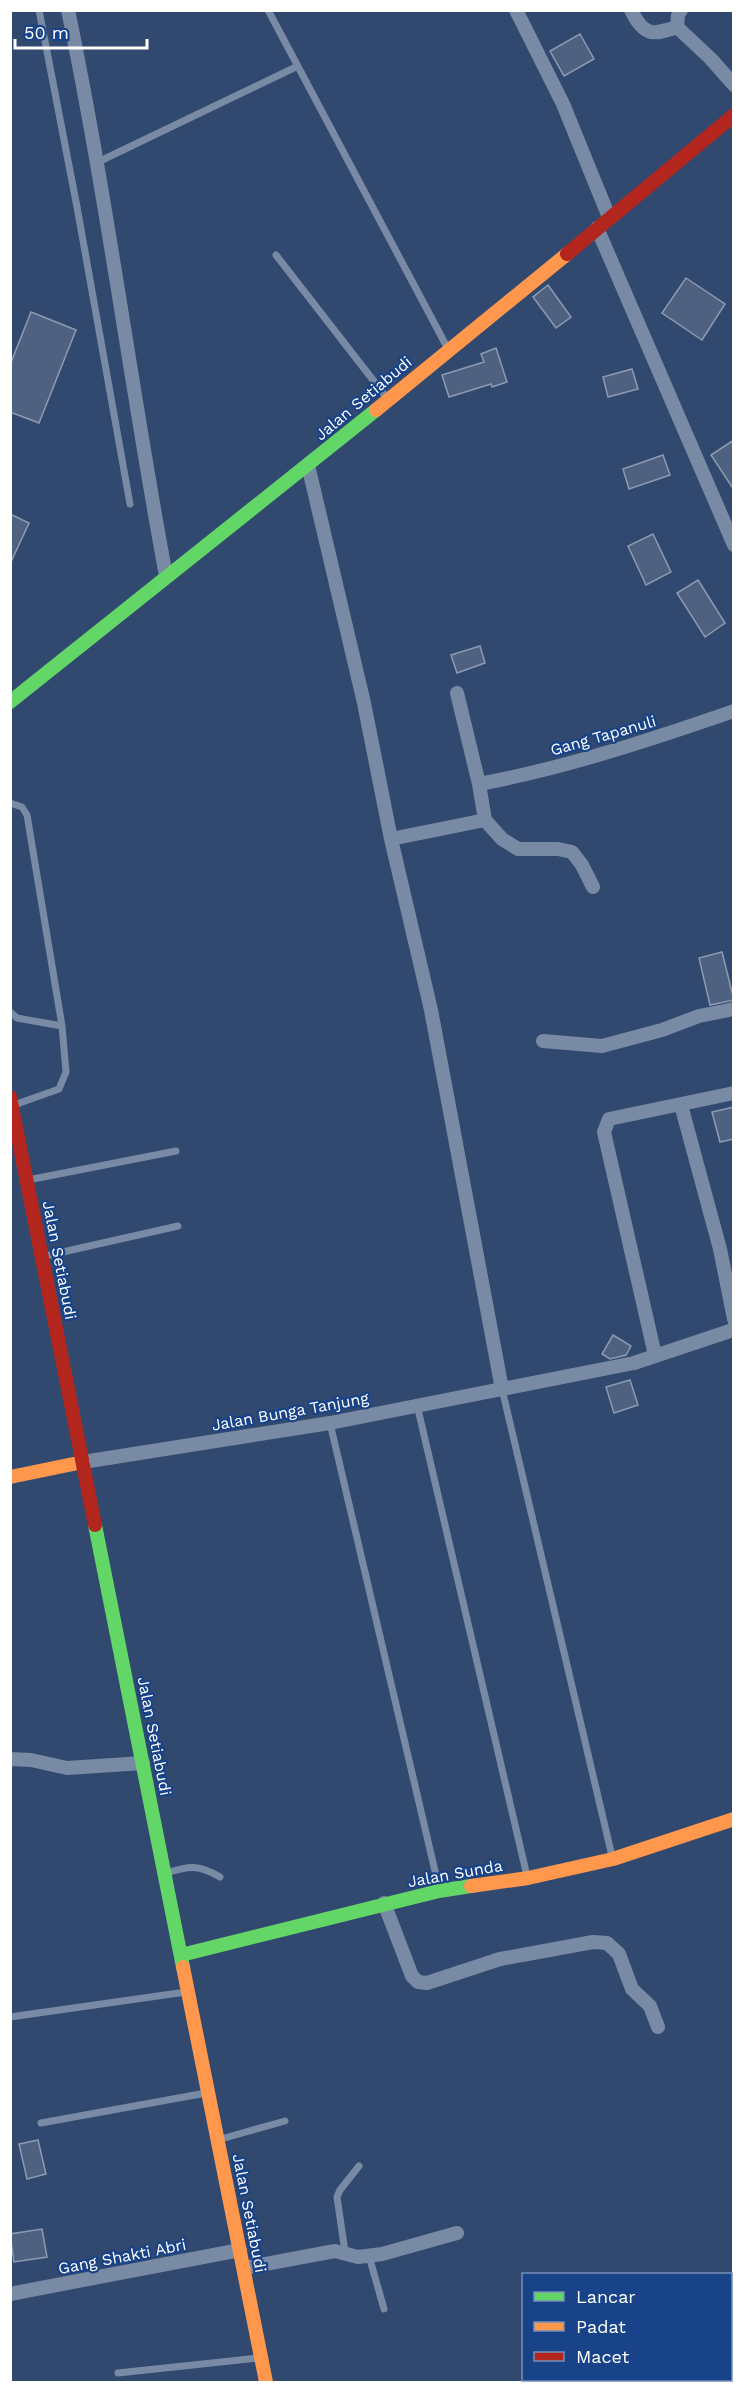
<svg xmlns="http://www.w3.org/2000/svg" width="744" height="2393" viewBox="0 0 744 2393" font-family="'Work Sans',sans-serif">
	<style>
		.building { fill: #4f6180; stroke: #8d9bb2; stroke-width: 1.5 }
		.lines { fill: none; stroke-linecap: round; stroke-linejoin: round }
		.lane { stroke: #798aa5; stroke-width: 7 }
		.street { stroke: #798aa5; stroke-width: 14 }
		.fast { stroke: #63d668; stroke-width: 14 }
		.slow { stroke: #ff974d; stroke-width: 14 }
		.jam { stroke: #b3261e; stroke-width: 14 }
		.labels { text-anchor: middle; stroke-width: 4.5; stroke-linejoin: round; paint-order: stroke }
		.street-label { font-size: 16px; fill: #fff; stroke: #194388 }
	</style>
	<rect width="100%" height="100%" fill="#32496f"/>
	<path class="building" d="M 580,34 L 594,59 L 564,76 L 550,51 Z
		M 686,278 L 725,304 L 702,340 L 662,313 Z
		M 548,285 L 571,317 L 556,328 L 533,297 Z
		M 31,312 L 76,330 L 39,423 L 10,412 L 10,365 Z
		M 496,348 L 507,382 L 492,387 L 491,384 L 449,397 L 442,375 L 484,362 L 481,354 Z
		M 632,369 L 638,389 L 608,397 L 603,377 Z
		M 734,440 L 734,490 L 711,455 Z
		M 663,455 L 670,475 L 629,489 L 623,469 Z
		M 10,514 L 29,523 L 10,564 Z
		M 653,534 L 671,572 L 646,585 L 628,546 Z
		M 698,580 L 725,623 L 705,637 L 677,593 Z
		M 480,646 L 485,663 L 457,673 L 451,655 Z
		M 722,952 L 734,1000 L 710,1005 L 699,958 Z
		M 734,1107 L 734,1139 L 720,1142 L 712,1112 Z
		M 613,1335 L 631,1346 L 626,1355 L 610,1359 L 602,1354 Z
		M 630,1380 L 638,1405 L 614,1413 L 606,1387 Z
		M 38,2140 L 46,2174 L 27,2179 L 19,2144 Z
		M 42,2229 L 47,2257 L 14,2262 L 10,2234 Z"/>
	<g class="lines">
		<path class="lane" d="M 39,10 L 77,207 L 130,504
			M 268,10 L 448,349
			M 98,162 L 298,66
			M 276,255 L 387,398
			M 10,803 L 22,807 L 27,815 L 62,1026 L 66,1072 L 59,1089 L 14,1105
			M 10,1012 L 17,1018 L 62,1026
			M 28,1180 L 176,1151
			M 45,1256 L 178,1226
			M 502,1389 L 612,1856
			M 417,1405 L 527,1876
			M 330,1423 L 439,1888
			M 166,1873 C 189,1866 198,1864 220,1877
			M 10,2017 L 186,1992
			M 41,2123 L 206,2093
			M 221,2139 L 285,2121
			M 345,2252 L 337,2197 L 340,2190 L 359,2166
			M 369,2256 L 384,2309
			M 118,2373 L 259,2358"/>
		<path class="street" d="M 68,10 C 107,198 131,388 166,576
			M 516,10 L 563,104 L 609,217
			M 631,10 C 644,37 653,35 677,27 L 711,59 L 734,85
			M 677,27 L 678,15 L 681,10
			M 597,228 L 734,545
			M 308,465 L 364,703 L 391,839 L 431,1010 L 502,1389
			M 457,693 L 479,784 L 485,820 L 502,839 L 518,849 L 558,849 L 572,852 L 582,865 L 593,887
			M 479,784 C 565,768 650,740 734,711
			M 391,839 L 485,820
			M 543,1041 L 602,1046 L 662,1030 L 699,1016 L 734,1009
			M 681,1105 L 720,1249 L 734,1319
			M 655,1355 L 604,1132 L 609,1119 L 734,1093
			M 83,1462 L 330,1423 L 634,1363 L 730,1331 L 734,1328
			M 10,1759 L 31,1760 L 67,1768 L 143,1763
			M 384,1903 L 412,1976 L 418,1982 L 427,1983 L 500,1959 L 593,1942 L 607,1943 L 619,1954 L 632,1989 L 650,2006 L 658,2027
			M 244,2268 L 335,2251 L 358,2257 L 382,2254 L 457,2233
			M 10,2294 L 240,2250"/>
		<path class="fast" d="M 10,702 L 376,410
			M 95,1525 L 183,1967
			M 181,1955 L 439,1891 L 471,1886"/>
		<path class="slow" d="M 376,410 L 567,254
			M 10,1477 L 83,1462
			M 471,1886 L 528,1878 L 613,1859 L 734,1819
			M 183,1967 L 266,2382"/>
		<path class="jam" d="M 567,254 L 734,115
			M 10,1097 L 95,1525"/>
	</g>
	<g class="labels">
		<g class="street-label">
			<text transform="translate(363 398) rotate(-40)" y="6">Jalan Setiabudi</text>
			<text transform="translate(603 735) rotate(-16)" y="6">Gang Tapanuli</text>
			<text transform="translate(60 1260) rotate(79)" y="6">Jalan Setiabudi</text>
			<text transform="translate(290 1411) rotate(-10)" y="6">Jalan Bunga Tanjung</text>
			<text transform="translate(155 1736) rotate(79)" y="6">Jalan Setiabudi</text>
			<text transform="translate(455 1873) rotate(-10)" y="6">Jalan Sunda</text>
			<text transform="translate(250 2213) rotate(79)" y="6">Jalan Setiabudi</text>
			<text transform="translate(122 2256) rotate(-11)" y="6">Gang Shakti Abri</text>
		</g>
	</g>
	<rect width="744" height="2393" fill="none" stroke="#ffffff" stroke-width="24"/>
	<rect x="522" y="2273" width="210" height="108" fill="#194388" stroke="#758eb8" stroke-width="1.5"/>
	<rect x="534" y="2292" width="30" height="9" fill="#63d668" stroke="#758eb8" stroke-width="1.5"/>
	<text x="576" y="2303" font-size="18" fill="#ffffff">Lancar</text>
	<rect x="534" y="2322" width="30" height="9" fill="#ff974d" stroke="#758eb8" stroke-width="1.5"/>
	<text x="576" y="2333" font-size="18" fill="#ffffff">Padat</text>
	<rect x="534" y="2352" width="30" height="9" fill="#b3261e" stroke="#758eb8" stroke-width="1.5"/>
	<text x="576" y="2363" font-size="18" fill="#ffffff">Macet</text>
	<path d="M15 39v9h132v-9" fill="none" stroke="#ffffff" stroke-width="3"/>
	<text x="24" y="39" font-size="18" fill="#ffffff" stroke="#194388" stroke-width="4.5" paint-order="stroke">50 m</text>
</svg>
